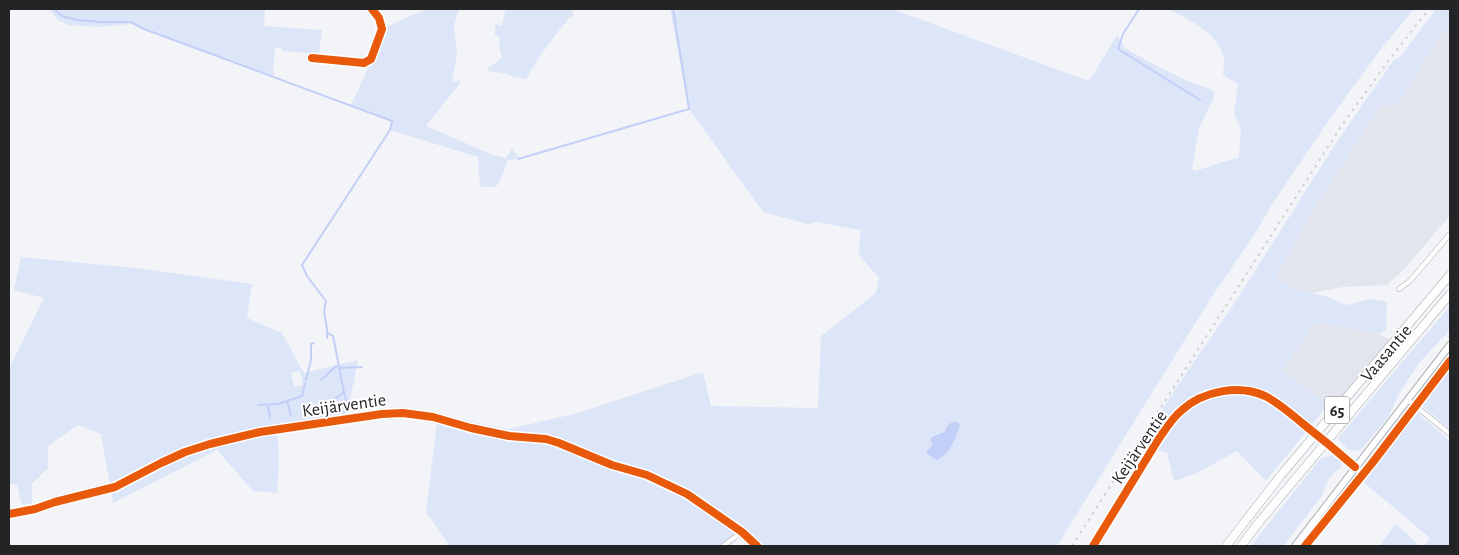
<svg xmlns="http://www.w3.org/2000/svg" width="1459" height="555" viewBox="0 0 1459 555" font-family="'Alegreya Sans',sans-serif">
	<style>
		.built { fill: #e2e5ee }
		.green { fill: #dde5f9; fill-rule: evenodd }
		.water { fill: #c2cff7 }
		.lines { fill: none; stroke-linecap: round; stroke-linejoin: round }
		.stream { stroke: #c2cff7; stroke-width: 2 }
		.street-casing { stroke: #afb1b3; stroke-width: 5.5 }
		.secondary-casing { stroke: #afb1b3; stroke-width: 8 }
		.highway-casing { stroke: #afb1b3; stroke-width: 9 }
		.street { stroke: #fdfdfe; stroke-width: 4.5 }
		.secondary { stroke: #fdfdfe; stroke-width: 6 }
		.highway { stroke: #fdfdfe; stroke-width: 8 }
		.rail { stroke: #d0d0d1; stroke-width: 2; stroke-dasharray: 2.5 5; stroke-linecap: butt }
		.street-bridge-casing { stroke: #afb1b3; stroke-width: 5.5; stroke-linecap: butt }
		.street-bridge { stroke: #fdfdfe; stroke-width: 4.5 }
		.cycleway-casing { stroke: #fff; stroke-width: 11 }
		.cycleway { stroke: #e8590c; stroke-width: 8 }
		.labels { text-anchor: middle; stroke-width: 4; stroke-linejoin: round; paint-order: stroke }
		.shield { fill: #fff; stroke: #656667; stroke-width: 1 }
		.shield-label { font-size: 16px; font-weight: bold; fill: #232426 }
		.street-label { font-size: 18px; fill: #232426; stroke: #fff }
	</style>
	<rect width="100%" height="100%" fill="#f2f4f7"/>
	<path class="built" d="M 1450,25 L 1450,215 L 1408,265 L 1387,285 L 1343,287 L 1312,293 L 1297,290 L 1276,279 L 1308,218 L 1380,106 L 1397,105 L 1443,32 Z
		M 1316,322 L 1379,334 L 1391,340 L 1339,402 L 1328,405 L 1282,370 Z"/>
	<path class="green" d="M 49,9 L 265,9 L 264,26 L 322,30 L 319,54 L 284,51 L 280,47 L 275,48 L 273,69 L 274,77 L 131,24 L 100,27 L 69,25 L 58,20 Z
		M 427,9 L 459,9 L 454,26 L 457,55 L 452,80 L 455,82 L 458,80 L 461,82 L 426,126 L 493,155 L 506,158 L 512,149 L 519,158 L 507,161 L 502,176 L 496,187 L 484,187 L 480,186 L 478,157 L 390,130 L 392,121 L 351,105 L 388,26 Z
		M 505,9 L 572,9 L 574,16 L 570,17 C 553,37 539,56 526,79 L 513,77 L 508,74 L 489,71 L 487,69 L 502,58 L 499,44 L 500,38 L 495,35 L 495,26 L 497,24 L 502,26 L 505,11 Z
		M 670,9 L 892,9 L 1086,80 L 1091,78 L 1117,35 L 1125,48 L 1146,60 L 1185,80 L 1213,90 L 1215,95 L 1199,128 L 1192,169 L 1195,171 L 1239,157 L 1241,130 L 1234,112 L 1238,84 L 1223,75 C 1223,69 1225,64 1224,59 C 1219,32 1190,21 1169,9 L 1414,9 L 1384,45 L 1331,117 L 1273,203 L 1257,230 L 1209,301 L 1057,546 L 761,546 L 743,530 L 720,546 L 450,546 L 426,512 L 438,415 L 509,429 L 578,413 L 703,372 L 711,406 L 818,408 L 821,336 L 876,293 L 879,278 L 859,255 L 860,230 L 816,222 L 808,224 L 763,212 L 689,109 ZM 948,425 L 954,443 L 948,449 L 927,451 L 932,445 L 931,436 L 944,432 Z
		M 1436,9 L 1450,9 L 1450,25 L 1443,32 L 1397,105 L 1380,106 L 1308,218 L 1276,278 L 1297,290 L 1325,296 L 1346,305 L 1371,299 L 1387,302 L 1386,330 L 1379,334 L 1316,322 L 1282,370 L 1328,405 L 1266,481 L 1237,451 L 1195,474 L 1174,481 L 1167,453 L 1162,451 L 1156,451 L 1143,439 L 1176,388 L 1234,304 L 1336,143 L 1393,61 L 1401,56 Z
		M 21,257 L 136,268 L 252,284 L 247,318 L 282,333 L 304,373 L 358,360 L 347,416 L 277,427 L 279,458 L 277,493 L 253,491 L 217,450 L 113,503 L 101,434 L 78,425 L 48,446 L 48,468 L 32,484 L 32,503 L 22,505 L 17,484 L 9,485 L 9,369 L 44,298 L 14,290 ZM 300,371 L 303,385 L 294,387 L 291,373 Z
		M 1450,306 L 1450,328 L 1447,333 L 1420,362 L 1399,394 L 1388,417 L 1360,451 L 1348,450 L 1338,438 Z
		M 1450,365 L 1450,429 L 1420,404 Z
		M 1416,412 L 1450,441 L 1450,546 L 1424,546 L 1430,538 L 1362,481 Z
		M 1333,455 L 1341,463 L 1341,467 L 1329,478 L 1322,496 L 1283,546 L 1251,546 L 1320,459 Z
		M 1396,524 L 1420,546 L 1379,546 Z"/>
	<path class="water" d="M 954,421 L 960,424 C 956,438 951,453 937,460 L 927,454 L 927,451 L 932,445 L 931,440 L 931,437 L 944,432 L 948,425 Z"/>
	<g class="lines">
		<path class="stream" d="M 54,9 L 62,16 L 77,20 L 101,22 L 131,22 L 144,29 L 392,121 L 390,130 L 302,265 L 307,276 L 326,301 C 321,316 329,324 327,338
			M 1139,9 L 1123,34 L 1118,49 L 1200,100
			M 518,159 L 689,109 L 673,9
			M 328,333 L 333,336 C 338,359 341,382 347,405 L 344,412
			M 340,368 L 362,367
			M 306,380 L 311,360 L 311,344 L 314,343
			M 321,380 L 335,367 L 338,366
			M 287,401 L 291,415
			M 258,405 L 278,404 L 302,396 L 305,383
			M 268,406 L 270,418
			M 324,407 L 344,392"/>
		<g class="street-casing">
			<path id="street" d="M 312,58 L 364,63 L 371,59 L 382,29 L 379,18 L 372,9
				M 1399,289 L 1410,281 L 1450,234
				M 1408,400 L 1450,434
				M 1340,454 L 1355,467
				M 9,514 L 35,509 L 55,502 L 115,487 L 161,463 L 185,452 L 210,444 L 260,432 L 382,414 L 403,413 L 433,417 L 471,428 L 509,436 L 546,439 L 559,443 L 612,465 L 647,475 L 687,494 L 742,532 L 757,546
				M 723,546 L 742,532
				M 1093,546 C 1108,522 1122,498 1137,474 C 1150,452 1162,429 1181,411 C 1201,392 1237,385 1263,396 C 1275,401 1285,409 1295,417"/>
		</g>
		<g class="secondary-casing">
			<path id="secondary" d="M 1295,546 L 1450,345"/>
		</g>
		<g class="highway-casing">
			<path id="highway" d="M 1226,546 L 1281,475 L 1450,275
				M 1241,546 L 1260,521 L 1450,294"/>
		</g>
		<use href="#street" class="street"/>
		<use href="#secondary" class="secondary"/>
		<use href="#highway" class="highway"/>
		<path class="rail" d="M 1072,546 L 1342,125 L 1392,56 L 1429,9"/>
		<g class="street-bridge-casing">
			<path id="street-bridge" d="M 1295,417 L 1340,454"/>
		</g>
		<use href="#street-bridge" class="street-bridge"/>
		<g class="cycleway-casing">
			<path id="cycleway" d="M 312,58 L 364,63 L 371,59 L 382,29 L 379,18 L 372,9
				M 9,514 L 35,509 L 55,502 L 115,487 L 161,463 L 185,452 L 210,444 L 260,432 L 382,414 L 403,413 L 433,417 L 471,428 L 509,436 L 546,439 L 559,443 L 612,465 L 647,475 L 687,494 L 742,532 L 757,546
				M 1093,546 L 1158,440 C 1165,430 1172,418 1182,410 C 1203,391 1239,384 1265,396 C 1279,403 1290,413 1302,423 C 1320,437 1338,452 1355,467
				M 1305,546 L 1373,462 L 1450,361"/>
		</g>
		<use href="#cycleway" class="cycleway"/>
	</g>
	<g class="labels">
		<rect class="shield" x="1324.5" y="396.5" width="25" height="27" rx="4"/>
		<g class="shield-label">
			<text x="1337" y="416">65</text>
		</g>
		<g class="street-label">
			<text transform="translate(1386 353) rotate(-50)" y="6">Vaasantie</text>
			<text transform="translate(344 405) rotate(-8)" y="6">Keijärventie</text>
			<text transform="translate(1139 447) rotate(-56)" y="6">Keijärventie</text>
		</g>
	</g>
	<rect width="1459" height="555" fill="none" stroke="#232426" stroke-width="20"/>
</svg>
